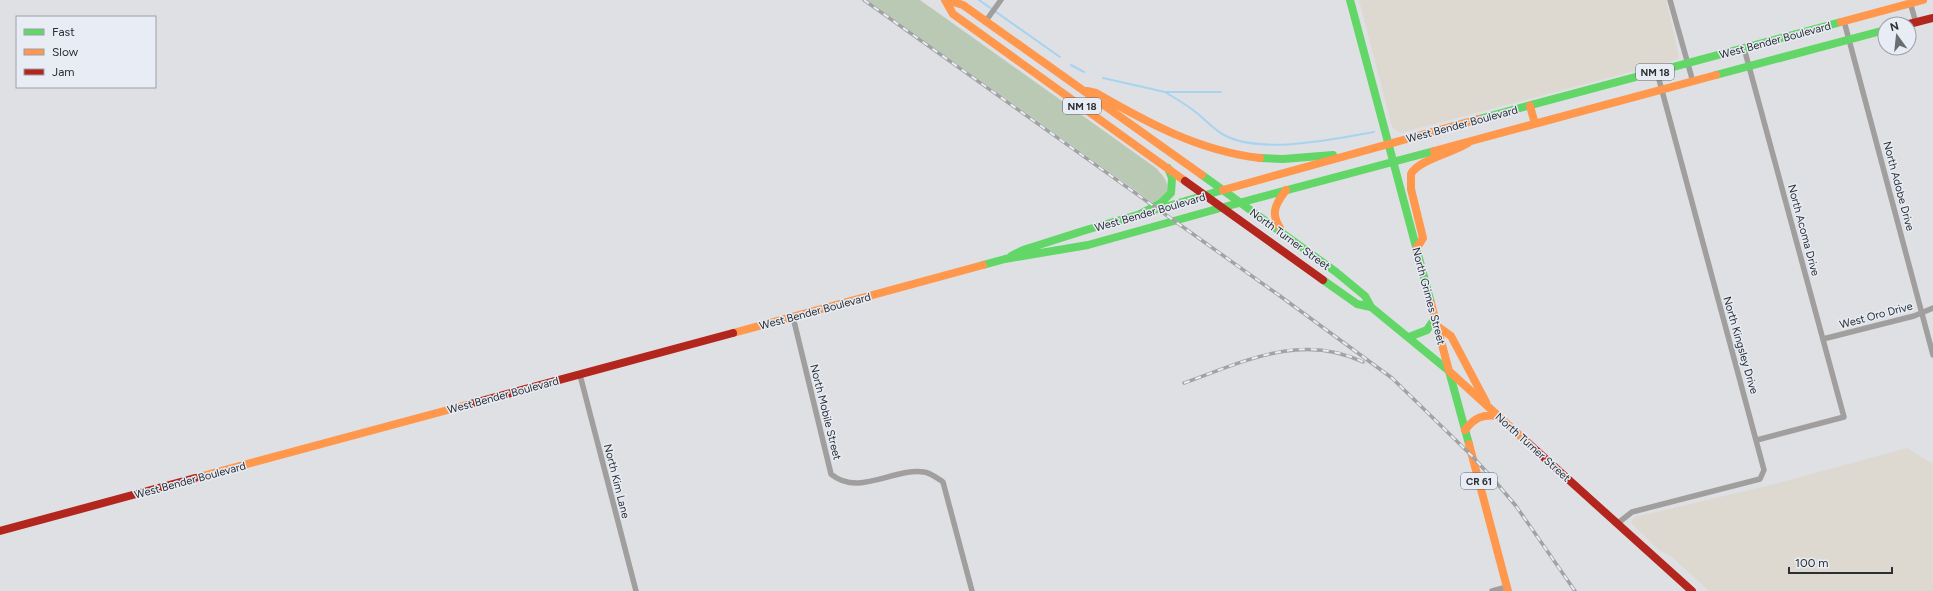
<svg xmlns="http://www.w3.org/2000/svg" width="1933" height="591" viewBox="0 0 1933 591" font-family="Figtree,sans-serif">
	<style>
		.commercial { fill: #ded9d0 }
		.green { fill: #bac9b3 }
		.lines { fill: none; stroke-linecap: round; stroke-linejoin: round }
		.stream { stroke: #a7d3f0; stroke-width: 2 }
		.street { stroke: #a09f9e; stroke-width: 5.5 }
		.fast { stroke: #63d668; stroke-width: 8 }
		.slow { stroke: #ff974d; stroke-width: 8 }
		.jam { stroke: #b3261e; stroke-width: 8 }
		.rail-casing { stroke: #a2a2a3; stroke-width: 3.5 }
		.rail { stroke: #e7ecf5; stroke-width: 2; stroke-dasharray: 6; stroke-linecap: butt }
		.labels { text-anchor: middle; stroke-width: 3; stroke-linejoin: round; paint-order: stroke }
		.shield { fill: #e7ecf5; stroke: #64676c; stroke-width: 1 }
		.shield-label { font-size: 10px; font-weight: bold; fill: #2c2e31 }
		.street-label { font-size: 11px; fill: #2c2e31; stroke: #e7ecf5 }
	</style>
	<rect width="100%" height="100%" fill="#dee0e4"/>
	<path class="commercial" d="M 1359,0 L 1666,0 L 1679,57 L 1676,60 L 1400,133 L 1392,127 Z
		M 1907,448 L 1933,464 L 1933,591 L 1709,591 L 1673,558 L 1659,550 L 1632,524 L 1632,520 L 1635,517 L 1775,484 Z"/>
	<path class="green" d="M 867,0 L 920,0 L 1156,168 C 1166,179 1172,186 1163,200 L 1153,203 Z"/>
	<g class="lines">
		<path class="stream" d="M 979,0 L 1060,57
			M 1071,65 L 1084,72
			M 1103,78 L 1165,92 L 1221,92
			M 1165,92 C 1175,98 1185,104 1193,110 C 1204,118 1213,129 1224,135 C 1261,155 1335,139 1374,132"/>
		<path class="street" d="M 1670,0 L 1693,82
			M 1910,2 L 1916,23
			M 1844,21 L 1933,355
			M 985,22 L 1001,0
			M 1744,48 L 1844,417 L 1757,440
			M 793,317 L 831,474 C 859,497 892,468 924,472 C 931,473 937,478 943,482 L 972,591
			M 1823,339 L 1914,316 L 1933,308
			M 580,375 L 636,591
			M 1618,523 L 1632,512 L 1760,479 L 1764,470 L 1657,72
			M 1492,591 L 1507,587"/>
		<path class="fast" d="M 1350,0 L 1431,303
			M 1716,75 L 1885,30
			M 1479,119 L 1841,22
			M 1260,158 L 1283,159 L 1333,155
			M 1202,175 L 1336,272 L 1365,296 L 1371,307
			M 1224,207 L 1434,151
			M 1138,215 L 1161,203 L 1171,193 L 1172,178 L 1168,168
			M 1011,256 L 1023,250 L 1086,230 L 1223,190
			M 983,265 L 1005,259 L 1088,245 L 1224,207
			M 1323,280 L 1357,304 L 1371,307 L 1449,371 L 1469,444
			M 1409,337 L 1427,330 L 1435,318"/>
		<path class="slow" d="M 945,0 L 953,14 L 1185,181
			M 946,0 L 963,5 L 1202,175
			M 1841,22 L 1923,0
			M 1087,91 L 1096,93 C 1148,123 1199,151 1260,158
			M 1530,106 L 1535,124
			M 1434,151 L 1716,75
			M 1223,190 L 1479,119
			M 1280,228 C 1270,213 1276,203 1286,190
			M 1416,249 L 1423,238 L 1411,189 L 1411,174 C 1418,160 1453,153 1468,143
			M 1431,303 L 1449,371 L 1528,443
			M 1437,326 L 1451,336 L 1486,402
			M 733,333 L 983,265
			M 1465,430 C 1475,417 1483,414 1499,416
			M 1469,444 L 1508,591
			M 195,478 L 470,404"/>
		<path class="jam" d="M 1909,24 L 1933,18
			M 1185,181 L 1323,280
			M 470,404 L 733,333
			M 1528,443 L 1692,591
			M 0,531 L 195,478"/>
		<g class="rail-casing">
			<path id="rail" d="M 864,0 L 1280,296 L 1392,378 L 1472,456 L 1494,480 L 1516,506 L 1575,591
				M 1184,383 C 1243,362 1301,332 1363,362"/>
		</g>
		<use href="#rail" class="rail"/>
	</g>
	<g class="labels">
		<g class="shield">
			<rect x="1636" y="64" width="38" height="16" rx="3"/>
			<rect x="1063" y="98" width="38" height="16" rx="3"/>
			<rect x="1461" y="473" width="36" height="16" rx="3"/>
		</g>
		<g class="shield-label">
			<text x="1655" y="76">NM 18</text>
			<text x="1082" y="110">NM 18</text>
			<text x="1479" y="485">CR 61</text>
		</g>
		<g class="street-label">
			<text transform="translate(1775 40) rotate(-15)" y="4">West Bender Boulevard</text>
			<text transform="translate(1462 124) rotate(-15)" y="4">West Bender Boulevard</text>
			<text transform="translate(1899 186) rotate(75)" y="4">North Adobe Drive</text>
			<text transform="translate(1150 212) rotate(-16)" y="4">West Bender Boulevard</text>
			<text transform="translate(1804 230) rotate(75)" y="4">North Acoma Drive</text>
			<text transform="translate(1290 239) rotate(36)" y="4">North Turner Street</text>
			<text transform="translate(1429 296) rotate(75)" y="4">North Grimes Street</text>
			<text transform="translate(815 311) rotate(-15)" y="4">West Bender Boulevard</text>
			<text transform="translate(1876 315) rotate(-15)" y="4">West Oro Drive</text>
			<text transform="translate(1741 345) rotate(74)" y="4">North Kingsley Drive</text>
			<text transform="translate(503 395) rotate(-15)" y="4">West Bender Boulevard</text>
			<text transform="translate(826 412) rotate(76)" y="4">North Mobile Street</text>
			<text transform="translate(1533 447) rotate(42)" y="4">North Turner Street</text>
			<text transform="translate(190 480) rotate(-15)" y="4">West Bender Boulevard</text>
			<text transform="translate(617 481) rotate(76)" y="4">North Kim Lane</text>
		</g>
	</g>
	<rect x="16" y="16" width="140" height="72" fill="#e7ecf5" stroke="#9ca0a7"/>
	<rect x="24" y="29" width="20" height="6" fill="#63d668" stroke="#9ca0a7"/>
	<text x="52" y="36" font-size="12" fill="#2c2e31">Fast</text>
	<rect x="24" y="49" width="20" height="6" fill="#ff974d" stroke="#9ca0a7"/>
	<text x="52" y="56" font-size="12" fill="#2c2e31">Slow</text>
	<rect x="24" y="69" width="20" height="6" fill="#b3261e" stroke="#9ca0a7"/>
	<text x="52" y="76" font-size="12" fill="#2c2e31">Jam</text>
	<g transform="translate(1897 36) rotate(345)"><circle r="19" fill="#e7ecf5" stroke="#9ca0a7"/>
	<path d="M0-3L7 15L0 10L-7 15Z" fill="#6a6c70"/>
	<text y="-6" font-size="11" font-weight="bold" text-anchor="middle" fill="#2c2e31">N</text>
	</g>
	<path d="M1789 567v6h103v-6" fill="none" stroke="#2c2e31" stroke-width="2"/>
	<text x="1795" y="567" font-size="12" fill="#2c2e31" stroke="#e7ecf5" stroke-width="3" paint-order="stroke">100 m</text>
</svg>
